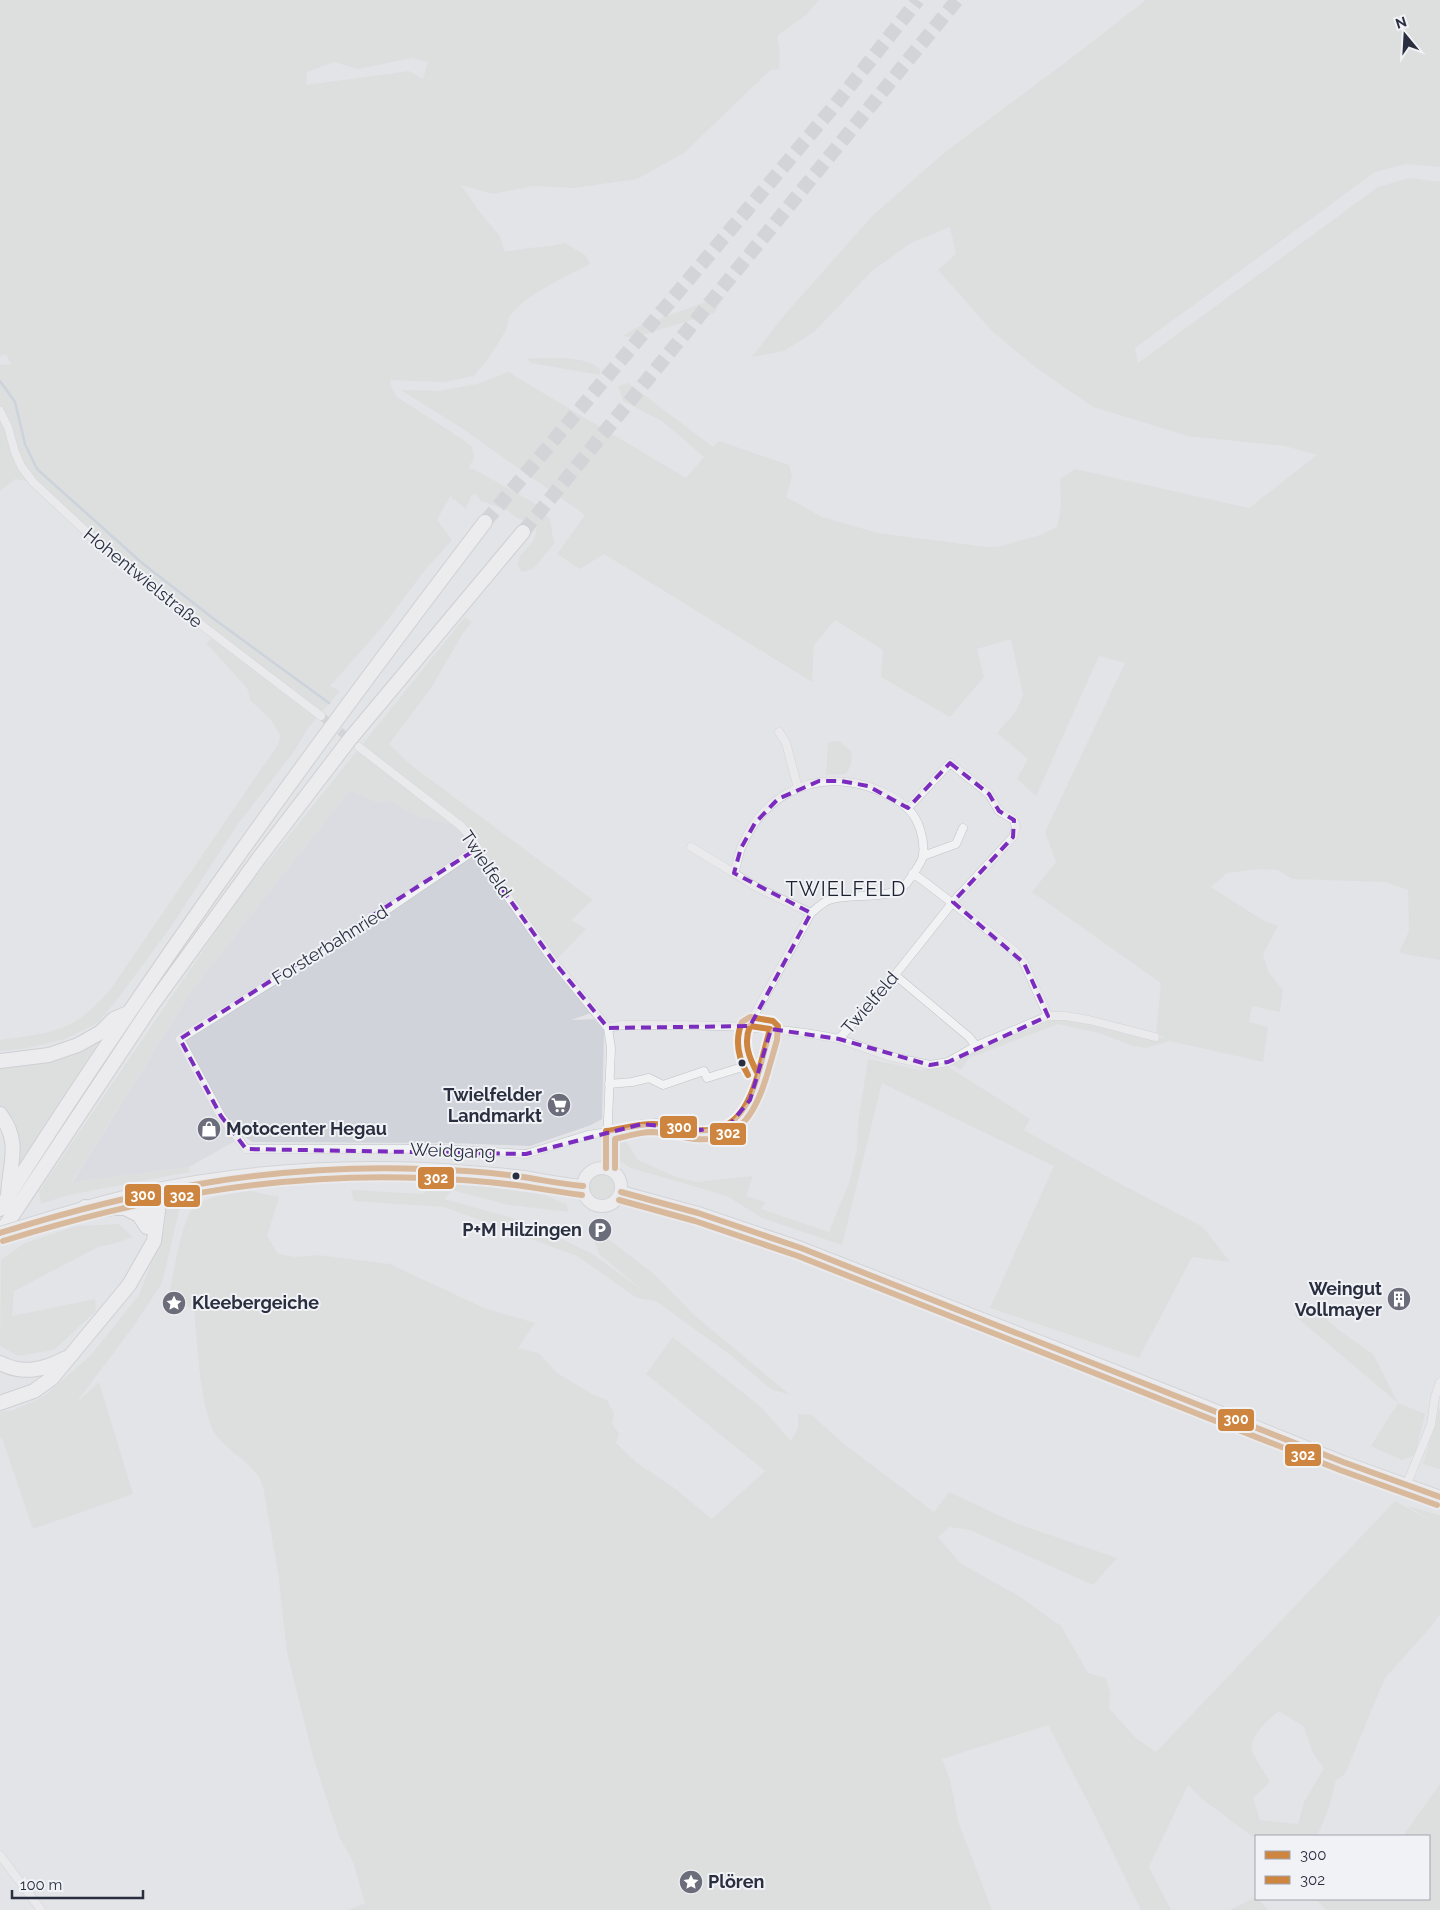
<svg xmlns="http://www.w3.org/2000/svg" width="1440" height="1910" viewBox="0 0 1440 1910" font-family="Raleway,sans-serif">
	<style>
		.built { fill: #d1d3da }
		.green { fill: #d2dad3; fill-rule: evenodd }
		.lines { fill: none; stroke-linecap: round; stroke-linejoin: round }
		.stream { stroke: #b2bed1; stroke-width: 2.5 }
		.street-tunnel { stroke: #bec0c6; stroke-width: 8; stroke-dasharray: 8 4; stroke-linecap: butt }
		.highway-tunnel { stroke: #bec0c6; stroke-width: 14; stroke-dasharray: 14 7; stroke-linecap: butt }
		.street-casing { stroke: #c1c2c5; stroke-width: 9 }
		.primary-casing { stroke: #bec1c5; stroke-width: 14 }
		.highway-casing { stroke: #b5b7bc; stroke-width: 16 }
		.street { stroke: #f1f2f4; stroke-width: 8 }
		.primary { stroke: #f6f6f6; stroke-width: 12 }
		.highway { stroke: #f6f6f6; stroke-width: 14 }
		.primary-bridge-casing { stroke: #bec1c5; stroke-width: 14; stroke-linecap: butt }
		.primary-bridge { stroke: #f6f6f6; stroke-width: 12 }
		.bus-1-casing { stroke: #f0f2f6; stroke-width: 10 }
		.bus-2-casing { stroke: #f0f2f6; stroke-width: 10 }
		.bus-1 { stroke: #cd853f; stroke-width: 6 }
		.bus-2 { stroke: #cd853f; stroke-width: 6 }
		.marked { fill: none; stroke: #7b2cbf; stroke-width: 4; stroke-dasharray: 10 6; stroke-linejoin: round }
		.bus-dot { fill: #2a2f40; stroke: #f0f2f6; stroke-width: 2 }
		.labels { text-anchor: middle; stroke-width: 4; stroke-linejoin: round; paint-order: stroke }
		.street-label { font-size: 18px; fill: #2a2f40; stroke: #f0f2f6 }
		.poi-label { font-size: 18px; font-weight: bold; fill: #2a2f40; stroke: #f0f2f6; text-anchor: end }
		.quarter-label { font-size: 20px; letter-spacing: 1px; fill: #1c2130; stroke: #f0f2f6 }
		.line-badge { stroke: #f0f2f6; stroke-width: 2 }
		.badge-label { font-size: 14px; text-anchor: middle; font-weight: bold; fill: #fff }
	</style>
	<rect width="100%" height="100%" fill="#e3e4e7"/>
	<path class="built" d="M 350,790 L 377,802 L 391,801 L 418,816 L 461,826 L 478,848 L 594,1012 L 571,1020 L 594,1019 L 604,1030 L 602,1119 L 591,1125 L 530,1146 L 450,1143 L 252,1142 L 244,1136 L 189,1167 L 72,1183 L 192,990 Z"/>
	<path class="green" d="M 0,0 L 819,0 L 806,15 L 777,36 L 780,53 L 779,69 L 771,70 L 762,78 L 684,153 L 637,179 L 574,188 L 533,186 L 493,194 L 461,185 L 479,211 L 499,235 L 505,252 C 525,247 545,248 565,243 L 585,255 L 590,264 C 565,277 530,292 511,314 C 508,319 508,326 505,332 C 496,348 486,362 474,376 L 443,382 L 390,380 L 391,386 L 397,397 L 465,441 L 472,447 L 474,458 L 468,469 L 474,469 L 534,503 L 550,519 L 554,544 L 533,569 L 522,572 L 518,565 L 520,556 L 534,540 L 537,527 L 516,517 L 507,510 L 481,501 L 476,494 L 471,496 L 466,509 L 450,496 L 437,520 L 452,540 L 425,570 L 383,626 L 330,686 L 340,691 L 309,727 L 292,754 L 238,824 L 170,928 L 119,997 L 98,1023 L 65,1039 L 28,1048 L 0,1051 L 0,1040 C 54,1032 72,1033 110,990 L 279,743 L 280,735 L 271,720 L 251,701 L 247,688 L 206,643 L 215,636 L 182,610 L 33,482 L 15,479 L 0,491 L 0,365 L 11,364 L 6,354 L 0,356 ZM 412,58 L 428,62 L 423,79 L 409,71 L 306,85 L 307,72 L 334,62 L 358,69 Z
		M 1146,0 L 1440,0 L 1440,167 L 1406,164 L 1375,172 L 1135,348 L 1138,363 L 1378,187 L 1409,178 L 1440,182 L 1440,960 L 1399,953 L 1409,931 L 1408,890 L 1385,882 L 1292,879 L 1278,870 L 1259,869 L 1227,873 L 1211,887 L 1264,921 L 1278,926 L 1263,954 L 1269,973 L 1283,990 L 1280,1012 L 1252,1006 L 1249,1022 L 1268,1027 L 1263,1062 L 1170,1041 L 1146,1048 L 1133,1046 L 1099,1033 L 1058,1024 L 969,1058 L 961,1070 L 948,1062 L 1048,1016 L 1065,1016 L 1167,1039 L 1156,1034 L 1161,983 L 1032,892 L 1056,862 L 1045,832 L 1125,663 L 1099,656 L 1036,796 L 1017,779 L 1028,759 L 997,733 L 1016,711 L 1023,695 L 1011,639 L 977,649 L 984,677 L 950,717 L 881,677 L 883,650 L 835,620 L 814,645 L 812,682 L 604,554 L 580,569 L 557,554 L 585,515 L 463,429 L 401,390 L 438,391 L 477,384 L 508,372 L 686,478 L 704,457 L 662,421 L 623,401 L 618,386 L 628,383 L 713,447 L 719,441 L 789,465 L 792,477 L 786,497 L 822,517 L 878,533 L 986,547 L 997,547 L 1040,535 L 1057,527 L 1061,506 L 1060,479 L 1075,469 L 1249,508 L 1317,455 L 1285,446 L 1188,436 L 1093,407 L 1035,367 L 992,331 L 938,270 L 956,254 L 950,227 L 911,243 L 872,271 L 814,332 L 784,351 L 752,357 L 781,319 L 872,216 L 944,153 L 1070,59 Z
		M 725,296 L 714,313 L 633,338 L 623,336 C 638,325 652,322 669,315 C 688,309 705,301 725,296 Z
		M 541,358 C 560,358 585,356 600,369 L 600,375 L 531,363 L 527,359 Z
		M 465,617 L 472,622 L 463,633 L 431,688 L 389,744 L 411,765 L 593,900 L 571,920 L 586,929 L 554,962 L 461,826 L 418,816 L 391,801 L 377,802 L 350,790 L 192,990 L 72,1182 L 189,1167 L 190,1172 L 68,1195 L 41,1204 L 39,1191 L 241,895 Z
		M 833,741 L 840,742 L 852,752 L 851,765 L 846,774 L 826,775 L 828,743 Z
		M 95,1041 L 99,1042 L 21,1162 L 18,1160 L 19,1137 L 11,1120 L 0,1105 L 0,1065 Z
		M 868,1059 L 921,1070 L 947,1066 L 1030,1119 L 1024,1130 L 1113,1180 L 1203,1227 L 1230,1262 L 1192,1257 L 1139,1358 L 990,1308 L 1054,1166 L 882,1083 L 842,1245 L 762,1218 L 727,1196 L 631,1168 L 610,1156 L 611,1141 L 622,1135 L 638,1160 L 674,1176 L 696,1182 L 753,1176 L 746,1196 L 765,1202 L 761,1209 L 829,1232 L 850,1180 L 857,1149 L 858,1122 Z
		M587 1187a14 14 0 1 1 28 0a14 14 0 1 1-28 0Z
		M 434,1179 L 545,1195 L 566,1204 L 569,1212 L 509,1205 L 452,1190 L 444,1199 L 516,1219 L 553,1235 L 591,1253 L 645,1292 L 600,1255 L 594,1240 L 607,1238 L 655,1275 L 693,1314 L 790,1395 L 771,1389 L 729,1354 L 656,1301 L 637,1298 L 577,1256 L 444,1207 L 354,1201 L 351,1190 L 423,1194 Z
		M 251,1191 L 279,1197 L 267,1236 L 278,1254 L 296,1257 L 318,1255 L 390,1264 L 484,1308 L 535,1323 L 518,1348 L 539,1353 L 557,1373 L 592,1394 L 607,1400 L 614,1414 L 612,1424 L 619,1434 L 616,1443 L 637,1463 L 673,1487 L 712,1519 L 765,1471 L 646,1374 L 673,1337 L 761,1407 L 791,1441 L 798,1428 L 798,1414 L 812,1415 L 844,1444 L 934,1512 L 949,1492 L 1015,1523 L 1117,1558 L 1093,1585 L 970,1530 L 950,1527 L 938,1537 L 960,1563 L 1019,1596 L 1061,1626 L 1088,1673 L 1106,1678 L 1110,1693 L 1109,1708 L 1136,1738 L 1156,1752 L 1395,1501 L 1439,1525 L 1407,1506 L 1440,1515 L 1440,1614 L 1430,1628 L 1385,1678 L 1345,1774 L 1336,1780 L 1329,1808 L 1317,1836 L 1256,1836 L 1256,1839 L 1202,1799 L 1188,1785 L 1149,1867 L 1171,1910 L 1141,1910 L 1091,1808 L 1048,1725 L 942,1759 L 950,1780 L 959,1824 L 992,1910 L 348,1910 L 365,1903 L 353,1862 L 339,1836 L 313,1757 L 287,1653 L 278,1573 L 263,1486 C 261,1482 259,1476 256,1473 C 245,1459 228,1451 217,1436 C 200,1414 197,1339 194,1309 L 186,1306 L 170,1290 C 174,1273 182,1216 195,1206 C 210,1195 233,1194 251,1191 ZM 1279,1711 L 1304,1727 L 1313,1753 L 1324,1768 L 1304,1802 L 1298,1824 L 1260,1820 L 1253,1798 L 1270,1782 C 1265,1773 1255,1759 1252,1750 C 1249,1736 1270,1718 1279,1711 Z
		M 182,1198 L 162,1283 L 133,1327 L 76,1403 L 99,1382 L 133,1494 L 33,1529 L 2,1438 L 0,1438 L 0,1412 L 14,1410 L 44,1396 L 90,1356 L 139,1295 L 164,1229 L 167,1201 Z
		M 119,1224 L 133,1237 L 113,1244 L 98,1247 L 14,1291 L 12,1316 L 95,1299 L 96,1311 L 54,1350 L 18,1356 L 0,1346 L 1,1260 L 25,1243 L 76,1226 Z
		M 1304,1300 L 1340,1331 L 1373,1354 L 1398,1403 L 1425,1414 L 1415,1455 L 1402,1460 L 1371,1446 L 1398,1403 L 1294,1315 Z
		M 1440,1406 L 1440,1469 L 1423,1464 Z
		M 1440,1784 L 1440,1910 L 1326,1910 L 1316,1899 L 1429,1899 L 1429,1836 L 1403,1836 Z
		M 1256,1897 L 1268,1910 L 1230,1910 Z"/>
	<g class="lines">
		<path class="stream" d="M 0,381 L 15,402 L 25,444 L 37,469 L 142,563 L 214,619 L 329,703"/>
		<path class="street-tunnel" d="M 321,716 L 359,747"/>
		<path class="highway-tunnel" d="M 485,522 L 835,105 L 918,0
			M 523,532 L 957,0"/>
		<g class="street-casing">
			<path id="street" d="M 0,411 L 8,427 L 15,452 L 21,466 L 33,482 L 93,538 L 182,610 L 321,716
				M 779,732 L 786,743 L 798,788
				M 359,747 L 461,826 L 471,837 L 488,869 L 554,962 L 608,1028 L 611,1048 L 606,1168
				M 691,847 L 734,873
				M 478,848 L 375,918 L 180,1039 L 221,1116 L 246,1149 L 441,1149 L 526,1154 L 588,1135 L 627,1129 L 642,1124 L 659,1123 L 701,1130 L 716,1129 L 731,1123 L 741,1114 L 750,1100 L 770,1029
				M 923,856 L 956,844 L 963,828
				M 913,873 L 1015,951 L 1024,963 L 1048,1016
				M 895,975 L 969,1037 L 976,1046
				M 750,1026 L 757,1010 L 811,913 L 756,887 L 734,873 C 737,865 738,856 741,848 C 761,800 803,774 854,783 C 871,786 896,796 908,809 C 919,819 925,840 923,855 C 923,861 910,879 906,884 C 885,903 854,891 829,900 C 823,902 816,909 811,913
				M 608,1028 L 621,1025 C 694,1025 767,1024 839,1039 L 895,975 L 953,902 L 1013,837 L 1016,827 L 1014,820 L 999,811 L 989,794 L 950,763 L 908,808
				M 839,1039 L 888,1056 L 930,1065 L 948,1062 L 976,1046 L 1048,1016 L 1065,1016 L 1089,1020 L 1155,1037
				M 609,1084 L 632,1082 L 649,1078 L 663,1085 L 704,1071 L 707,1078 L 752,1064
				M 1406,1486 L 1431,1425 L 1435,1397 L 1440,1382
				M 0,1855 L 41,1910"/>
		</g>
		<g class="primary-casing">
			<path id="primary" d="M583 1187a19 19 0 1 1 38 0a19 19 0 1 1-38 0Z
				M 621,1192 L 698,1213 L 801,1248 L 1202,1405 L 1343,1462 L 1440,1497
				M 56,1216 C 85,1207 114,1199 143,1192 C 235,1172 331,1165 425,1169 C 455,1171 486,1173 516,1176 C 538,1179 560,1184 583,1186"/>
		</g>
		<g class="highway-casing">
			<path id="highway" d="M 0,1061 L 49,1055 L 78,1045 L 101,1032 L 114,1019 L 128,1013
				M 0,1114 C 22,1143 9,1164 8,1196
				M 144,1192 L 147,1226
				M 85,1207 L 98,1211 L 113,1208 L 125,1208 L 139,1215 L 147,1227
				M 0,1209 C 150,972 315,745 485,522
				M 0,1234 L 152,1005 L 259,858 L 350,739 L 523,532
				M 0,1363 C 23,1375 44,1370 66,1358
				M 0,1403 L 34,1391 L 52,1378 L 129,1285 L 154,1241 L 158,1211 L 156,1190"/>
		</g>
		<use href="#street" class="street"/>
		<use href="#primary" class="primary"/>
		<use href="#highway" class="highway"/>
		<g class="primary-bridge-casing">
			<path id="primary-bridge" d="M 0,1233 L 56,1216"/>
		</g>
		<use href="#primary-bridge" class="primary-bridge"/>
		<g class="bus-1-casing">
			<path id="bus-1" d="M 750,1026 L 770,1029 L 758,1074 C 749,1058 743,1043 750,1026 Z
				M 606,1168 L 606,1131 C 622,1129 639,1123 655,1124 C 670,1124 683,1129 697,1130 C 735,1134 749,1105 758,1074
				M 621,1192 L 698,1213 L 801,1248 L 1343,1462 L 1440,1497
				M 0,1233 C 140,1189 278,1163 425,1169 C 455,1170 486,1172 516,1176 C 538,1179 560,1184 583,1186"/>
		</g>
		<g class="bus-2-casing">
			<path id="bus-2" d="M 748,1075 C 738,1058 734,1041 742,1022 L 750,1017 L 773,1021 L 778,1026 L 777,1040 L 767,1075
				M 615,1168 L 615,1139 C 627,1136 640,1132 653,1132 C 667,1133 681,1137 695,1139 C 738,1143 755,1114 766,1078
				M 619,1200 L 695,1221 L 798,1256 L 1340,1470 L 1437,1505
				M 3,1241 C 141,1198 278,1172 424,1178 C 454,1179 485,1181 515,1185 C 537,1188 559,1192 582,1195"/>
		</g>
		<use href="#bus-1" class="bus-1"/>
		<use href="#bus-2" class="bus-2"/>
	</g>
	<path d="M0 0H1440V1910H0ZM 950,763 L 989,794 L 999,811 L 1014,820 L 1013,837 L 953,902 L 1024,963 L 1048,1016 L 948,1062 L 930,1065 L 839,1039 L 771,1029 L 750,1100 L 731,1123 L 701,1130 L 642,1124 L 526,1154 L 246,1149 L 221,1116 L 180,1039 L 478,848 L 488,869 L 554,962 L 608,1028 L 750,1026 L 811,913 L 734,873 L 741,848 L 755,823 L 778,799 L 819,781 L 841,781 L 868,786 L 908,808 Z" fill="#e3e4e7" fill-opacity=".55" fill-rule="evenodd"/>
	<path class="marked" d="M 950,763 L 989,794 L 999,811 L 1014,820 L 1013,837 L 953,902 L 1024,963 L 1048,1016 L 948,1062 L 930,1065 L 839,1039 L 771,1029 L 750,1100 L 731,1123 L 701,1130 L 642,1124 L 526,1154 L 246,1149 L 221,1116 L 180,1039 L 478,848 L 488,869 L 554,962 L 608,1028 L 750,1026 L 811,913 L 734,873 L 741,848 L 755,823 L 778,799 L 819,781 L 841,781 L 868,786 L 908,808 Z"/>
	<defs>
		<g id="supermarket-disc" transform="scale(1.25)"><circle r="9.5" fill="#6b6e7a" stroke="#f0f2f6"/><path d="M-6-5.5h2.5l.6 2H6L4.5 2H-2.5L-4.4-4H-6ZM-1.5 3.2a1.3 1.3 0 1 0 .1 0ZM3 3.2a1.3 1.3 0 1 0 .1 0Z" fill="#fff"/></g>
		<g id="shop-disc" transform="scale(1.25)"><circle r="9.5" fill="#6b6e7a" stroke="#f0f2f6"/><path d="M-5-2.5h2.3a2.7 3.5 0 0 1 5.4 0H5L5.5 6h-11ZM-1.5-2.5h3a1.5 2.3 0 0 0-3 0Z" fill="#fff"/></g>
		<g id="parking-disc" transform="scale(1.25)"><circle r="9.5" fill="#6b6e7a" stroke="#f0f2f6"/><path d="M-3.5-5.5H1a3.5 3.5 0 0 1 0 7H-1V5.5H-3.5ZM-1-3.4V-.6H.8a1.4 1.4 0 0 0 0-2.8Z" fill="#fff"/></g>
		<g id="building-disc" transform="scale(1.25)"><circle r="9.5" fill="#6b6e7a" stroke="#f0f2f6"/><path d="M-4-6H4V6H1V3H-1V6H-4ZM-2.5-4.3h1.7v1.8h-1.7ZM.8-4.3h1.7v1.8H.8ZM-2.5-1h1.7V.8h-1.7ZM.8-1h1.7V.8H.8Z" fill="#fff"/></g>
		<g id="sight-disc" transform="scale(1.25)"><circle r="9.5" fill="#6b6e7a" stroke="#f0f2f6"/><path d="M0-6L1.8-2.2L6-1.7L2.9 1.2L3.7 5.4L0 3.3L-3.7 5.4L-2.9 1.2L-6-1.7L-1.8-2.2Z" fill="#fff"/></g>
	</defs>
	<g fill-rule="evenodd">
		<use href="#supermarket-disc" x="559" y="1105"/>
		<use href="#shop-disc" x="209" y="1129"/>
		<use href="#parking-disc" x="600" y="1230"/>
		<use href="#building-disc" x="1399" y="1299"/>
		<use href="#sight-disc" x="174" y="1303"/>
		<use href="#sight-disc" x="691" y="1882"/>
	</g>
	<g class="bus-dot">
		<circle cx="742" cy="1063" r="4.5"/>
		<circle cx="516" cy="1176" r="4.5"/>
	</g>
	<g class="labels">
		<g class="street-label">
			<text transform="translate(143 578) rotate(39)" y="6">Hohentwielstraße</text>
			<text transform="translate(486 864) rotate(56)" y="6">Twielfeld</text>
			<text transform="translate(330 945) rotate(-32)" y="6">Forsterbahnried</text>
			<text transform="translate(870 1003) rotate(-49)" y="6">Twielfeld</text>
			<text transform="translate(453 1151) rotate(2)" y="6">Weidgang</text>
		</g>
		<g class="poi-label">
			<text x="542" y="1101">Twielfelder<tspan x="542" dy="21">Landmarkt</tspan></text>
			<text x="226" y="1135" text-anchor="start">Motocenter Hegau</text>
			<text x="582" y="1236">P+M Hilzingen</text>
			<text x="1382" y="1295">Weingut<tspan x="1382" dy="21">Vollmayer</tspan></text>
			<text x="192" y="1309" text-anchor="start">Kleebergeiche</text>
			<text x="708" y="1888" text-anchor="start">Plören</text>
		</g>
		<g class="quarter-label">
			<text x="846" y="896">TWIELFELD</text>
		</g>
	</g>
	<g class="line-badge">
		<rect x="659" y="1115" width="39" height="24" rx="5" fill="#cd853f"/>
		<rect x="709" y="1122" width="38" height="24" rx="5" fill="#cd853f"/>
		<rect x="417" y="1166" width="38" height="24" rx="5" fill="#cd853f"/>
		<rect x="124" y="1183" width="38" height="24" rx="5" fill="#cd853f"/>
		<rect x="163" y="1184" width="38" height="24" rx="5" fill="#cd853f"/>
		<rect x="1217" y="1408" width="38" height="24" rx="5" fill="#cd853f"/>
		<rect x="1284" y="1443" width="38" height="24" rx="5" fill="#cd853f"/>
	</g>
	<g class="badge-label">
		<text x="679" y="1132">300</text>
		<text x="728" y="1138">302</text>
		<text x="436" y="1183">302</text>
		<text x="143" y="1200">300</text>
		<text x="182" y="1201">302</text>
		<text x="1236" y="1424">300</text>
		<text x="1303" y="1460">302</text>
	</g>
	<rect x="1255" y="1835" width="175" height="65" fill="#f0f2f6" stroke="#a1a4ad"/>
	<rect x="1265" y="1851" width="25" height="8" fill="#cd853f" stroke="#a1a4ad"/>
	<text x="1300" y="1860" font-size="15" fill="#2a2f40">300</text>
	<rect x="1265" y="1876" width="25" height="8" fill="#cd853f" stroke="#a1a4ad"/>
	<text x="1300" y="1885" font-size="15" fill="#2a2f40">302</text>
	<g transform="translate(1405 35) rotate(342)" stroke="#f0f2f6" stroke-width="4" paint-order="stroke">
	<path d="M0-4L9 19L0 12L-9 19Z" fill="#2a2f40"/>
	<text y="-8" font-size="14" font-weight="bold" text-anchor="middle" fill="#2a2f40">N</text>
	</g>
	<path d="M12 1890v8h131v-8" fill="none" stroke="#2a2f40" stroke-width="2.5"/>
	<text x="20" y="1890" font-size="15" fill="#2a2f40" stroke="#f0f2f6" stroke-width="4" paint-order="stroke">100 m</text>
</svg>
